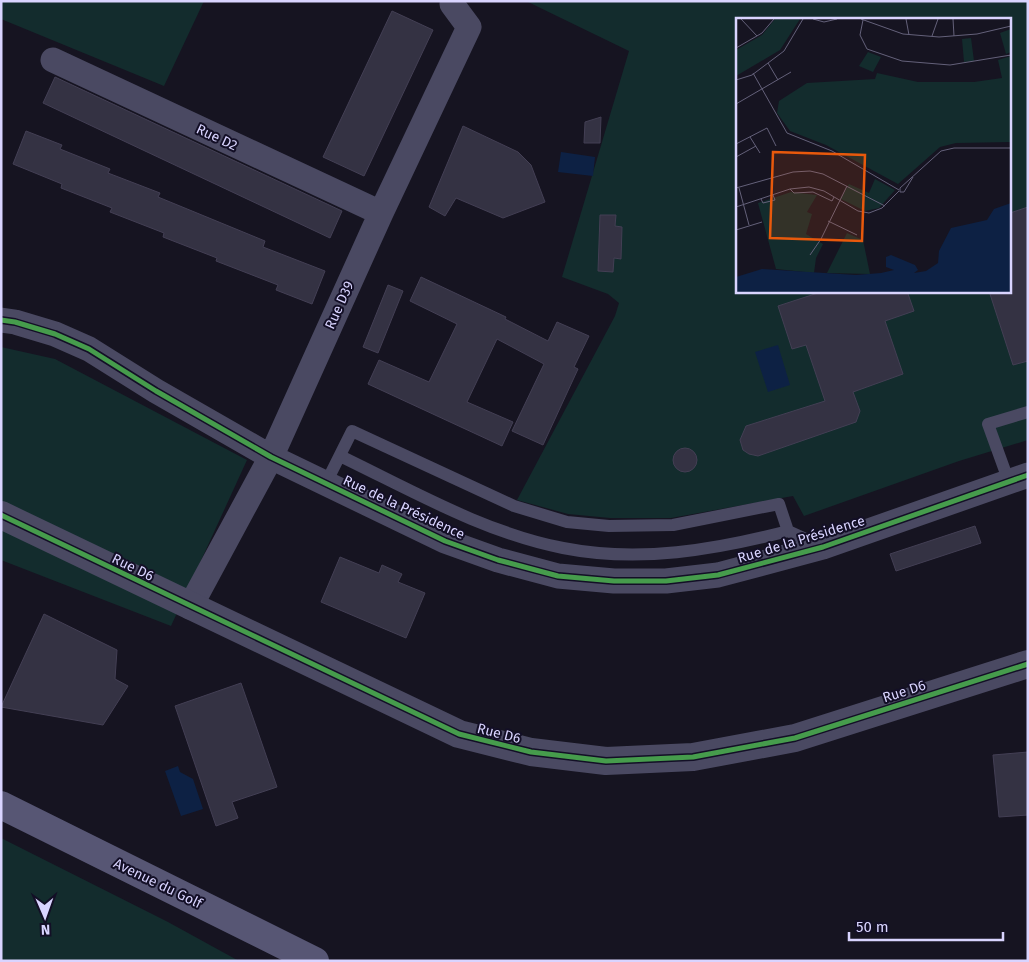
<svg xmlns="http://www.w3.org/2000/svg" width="1029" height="962" viewBox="0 0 1029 962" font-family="'Fira Sans',sans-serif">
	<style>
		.green { fill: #132c2d; fill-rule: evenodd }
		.water { fill: #0d2144 }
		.building { fill: #343243; stroke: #433f54 }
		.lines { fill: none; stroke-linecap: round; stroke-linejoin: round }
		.service { stroke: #4a4962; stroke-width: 12 }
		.minor { stroke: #4a4962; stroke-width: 25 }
		.tertiary { stroke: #4a4962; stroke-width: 28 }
		.secondary { stroke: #575674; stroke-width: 28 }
		.cycleway-casing { stroke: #130f26; stroke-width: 8 }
		.cycleway { stroke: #469c4c; stroke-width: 5 }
		.labels { text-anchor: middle; stroke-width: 4; stroke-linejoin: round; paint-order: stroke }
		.street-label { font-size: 14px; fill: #d9d4ff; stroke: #130f26 }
		.inset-road { fill: none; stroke: #64617a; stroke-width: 1 }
		.view { fill: #e8590c; fill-opacity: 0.15; stroke: #e8590c; stroke-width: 2.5 }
		.inset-edge { fill: none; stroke: #d9d4ff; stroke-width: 2.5 }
	</style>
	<rect width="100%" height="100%" fill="#161421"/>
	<path class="green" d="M 1,1 L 204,1 L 164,86 L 1,19 Z
		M 526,1 L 1028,1 L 1028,440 L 959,461 L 804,516 L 793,496 L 671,518 L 610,518 L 568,514 L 517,500 L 615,316 L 619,303 L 608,294 L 562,277 L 629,51 ZM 738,19 L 1010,19 L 1010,291 L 738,291 Z
		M 1,347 L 55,359 L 247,460 L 171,626 L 1,560 Z
		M 1,838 L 168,922 L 239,961 L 1,961 Z"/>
	<path class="water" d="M 561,152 L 595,157 L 593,176 L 558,172 Z
		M 778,345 L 790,385 L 768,392 L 755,352 Z
		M 178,766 L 180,772 L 193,779 L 203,809 L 181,816 L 165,771 Z"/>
	<path class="building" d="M 392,11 L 433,30 L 364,176 L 323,157 Z
		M 55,77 L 342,211 L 330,238 L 43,103 Z
		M 601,117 L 600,143 L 584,143 L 585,122 Z
		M 463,126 L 518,152 L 531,165 L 545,202 L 503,218 L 456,198 L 445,216 L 429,207 Z
		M 26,131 L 62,145 L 60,149 L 110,169 L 108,173 L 160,193 L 158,197 L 265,241 L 263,247 L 325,271 L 312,304 L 276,290 L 278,285 L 216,261 L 217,258 L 163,237 L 164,233 L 110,212 L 112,208 L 61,188 L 62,184 L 13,164 Z
		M 1028,207 L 1028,361 L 1013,365 L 989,291 L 1010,291 L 1010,213 Z
		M 600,215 L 616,215 L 615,226 L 622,227 L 621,259 L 614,258 L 613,272 L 598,271 Z
		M 421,277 L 506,317 L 505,319 L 548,341 L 557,322 L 589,336 L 574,367 L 578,369 L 543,445 L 512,431 L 544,364 L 497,339 L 467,402 L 513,422 L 502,446 L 368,384 L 379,360 L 429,382 L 457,324 L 410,301 Z
		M 388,285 L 403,291 L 378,353 L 363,347 Z
		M 824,291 L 907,291 L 914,311 L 885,321 L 903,374 L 853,392 L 860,411 L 856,422 L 758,456 L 749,454 L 743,450 L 740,440 L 746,426 L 825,401 L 806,345 L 792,349 L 778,306 Z
		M673 460a12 12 0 1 1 24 0a12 12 0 1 1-24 0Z
		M 975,526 L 981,543 L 896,571 L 890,554 Z
		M 340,557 L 379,573 L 382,565 L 402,574 L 398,582 L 425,593 L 406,638 L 321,602 Z
		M 44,614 L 117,650 L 115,679 L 128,686 L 103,725 L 1,707 Z
		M 241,683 L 277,787 L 232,802 L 238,818 L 216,826 L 175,706 Z
		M 1028,752 L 1028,815 L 999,817 L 993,755 Z"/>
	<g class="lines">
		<path class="service" d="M 340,456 C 411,490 485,533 563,548 C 639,563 715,550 788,531
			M 1009,482 L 988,424 L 1028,412
			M 326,483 L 352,431 L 514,506 L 567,522 L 609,526 L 673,525 L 779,504 L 788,531 L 821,546"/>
		<path class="minor" d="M 53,60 L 381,213
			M 1,320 L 15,322 L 55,334 L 89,349 L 156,391 L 271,457 L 445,541 L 498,560 L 558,576 L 614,581 L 666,581 L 718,575 L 823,547 L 1028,475
			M 190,607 L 271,457 L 381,213 L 469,27 L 452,4"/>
		<path class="tertiary" d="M 1,515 L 459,734 L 531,752 L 606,761 L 693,757 L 795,738 L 1028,664"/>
		<path class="secondary" d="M 1,805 L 315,961"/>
		<g class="cycleway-casing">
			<path id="cycleway" d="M 1,320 L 15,322 L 55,334 L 89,349 L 156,391 L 271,457 L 445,541 L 498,560 L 558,576 L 614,581 L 666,581 L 718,575 L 823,547 L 1028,475
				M 1,515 L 459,734 L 531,752 L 606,761 L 693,757 L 795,738 L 1028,664"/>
		</g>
		<use href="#cycleway" class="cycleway"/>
	</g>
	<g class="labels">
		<g class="street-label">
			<text transform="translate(217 137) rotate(25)" y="5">Rue D2</text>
			<text transform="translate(339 305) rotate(-66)" y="5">Rue D39</text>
			<text transform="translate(404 507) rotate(25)" y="5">Rue de la Présidence</text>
			<text transform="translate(801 539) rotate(-17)" y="5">Rue de la Présidence</text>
			<text transform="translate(133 567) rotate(26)" y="5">Rue D6</text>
			<text transform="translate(904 691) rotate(-18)" y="5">Rue D6</text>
			<text transform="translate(499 733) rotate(14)" y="5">Rue D6</text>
			<text transform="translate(158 883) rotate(26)" y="5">Avenue du Golf</text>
		</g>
	</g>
	<g transform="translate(736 18)">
		<rect width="275" height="275" fill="#161421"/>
		<path d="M 39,1 L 64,1 L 44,32 L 0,58 L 0,32 L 26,17 ZM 275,11 L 275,34 L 270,36 L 264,15 ZM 235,20 L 238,43 L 228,44 L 226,21 ZM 132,34 L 145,39 L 137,54 L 123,48 ZM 275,38 L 275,124 L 220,125 L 204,129 L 162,166 L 90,127 L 54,113 L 41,95 L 43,83 L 71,65 L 139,61 L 141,55 L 182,64 L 238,64 L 266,60 L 262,42 ZM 139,161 L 159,172 L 143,190 L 129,193 L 105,181 L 113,166 L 133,175 ZM 55,174 L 81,177 L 71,194 L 76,196 L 70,216 L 87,226 L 80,240 L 78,255 L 40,251 L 22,185 ZM 111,215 L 127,222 L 134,256 L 91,255 Z" fill="#132c2d"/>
		<path d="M 275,185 L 275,274 L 0,274 L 0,259 L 26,251 L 120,257 L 145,255 L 158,252 L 150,249 L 150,239 L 155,237 L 179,247 L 182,252 L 178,255 L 190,253 L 202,245 L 203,233 L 215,210 L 251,202 L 258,191 Z" fill="#0d2144"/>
		<path class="inset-road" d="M 5,1 L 21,18M 77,1 L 88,4 L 101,1M 125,1 L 167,16 L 203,19 L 241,16 L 275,8M 170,1 L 173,17M 217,1 L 218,18M 127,2 L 124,17 L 131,31 L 166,43 L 214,47 L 275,37M 196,18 L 202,1M 0,30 L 26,15 L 38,1M 32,45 L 42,62M 17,55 L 51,115 L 96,133 L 163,172M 0,62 L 16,57 L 48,33 L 67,1M 0,86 L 55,54M 14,119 L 24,135M 0,126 L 31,110 L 40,128M 0,139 L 20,128M 177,159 L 168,174 L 164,174 L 164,170 L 205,133 L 218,130 L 275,130M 0,170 L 57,154 L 74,153 L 87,156 L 149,188M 3,170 L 13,207M 54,171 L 58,175 L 77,174 L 96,183 L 98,179M 25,181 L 27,185 L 39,182 L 37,177M 0,189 L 54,171 L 73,169 L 88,173 L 122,193 L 133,195 L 146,190 L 163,173M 92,203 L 121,217M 0,212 L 26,204M 74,237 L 85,221 L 111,168"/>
		<path class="view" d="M 37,134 L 129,137 L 126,223 L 34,220 Z"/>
		<rect width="275" height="275" class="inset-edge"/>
	</g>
	<rect width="1029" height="962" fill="none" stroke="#d9d4ff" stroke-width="5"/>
	<g transform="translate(45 917) rotate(178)" stroke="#130f26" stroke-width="4" paint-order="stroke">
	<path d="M0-4L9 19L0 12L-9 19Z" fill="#d9d4ff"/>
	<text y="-8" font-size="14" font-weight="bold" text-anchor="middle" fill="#d9d4ff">N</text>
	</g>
	<path d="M849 932v8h154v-8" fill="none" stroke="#d9d4ff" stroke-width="2.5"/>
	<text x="856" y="932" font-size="15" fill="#d9d4ff" stroke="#130f26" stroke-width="4" paint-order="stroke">50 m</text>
</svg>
